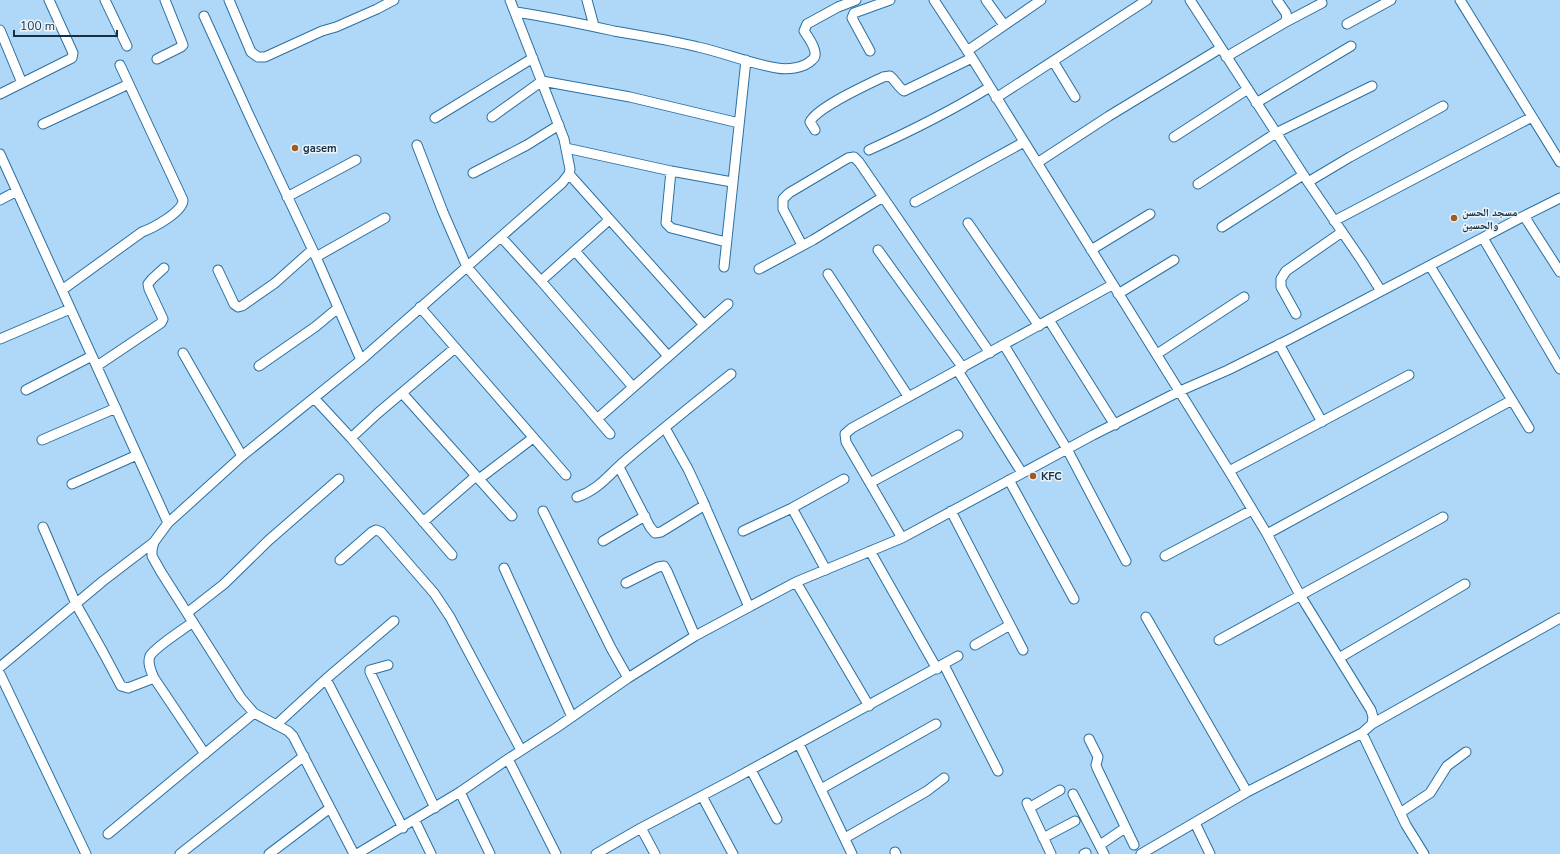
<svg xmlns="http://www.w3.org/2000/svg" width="1560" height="854" viewBox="0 0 1560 854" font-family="'Nunito Sans','Noto Naskh Arabic',sans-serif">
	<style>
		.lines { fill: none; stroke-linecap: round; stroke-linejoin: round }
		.minor-casing { stroke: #2b70a0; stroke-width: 11 }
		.minor { stroke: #fff; stroke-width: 9 }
		.poi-dot { fill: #9a5f20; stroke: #ecf3f9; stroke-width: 1.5 }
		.labels { text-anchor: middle; stroke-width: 3; stroke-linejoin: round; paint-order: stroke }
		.poi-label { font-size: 11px; font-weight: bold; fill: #133045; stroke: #ecf3f9; text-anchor: start }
	</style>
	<rect width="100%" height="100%" fill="#afd7f7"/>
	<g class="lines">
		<g class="minor-casing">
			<path id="minor" d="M 105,0 L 127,46
				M 229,0 L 251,52 L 258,57 L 265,57 L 322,31 L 336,27 L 377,9 L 394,0
				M 587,0 L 594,26
				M 934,0 L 972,58 L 1229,471 L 1267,534 L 1300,595 L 1371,710 L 1373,717 L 1372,724
				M 986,0 L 1004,25
				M 1190,0 L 1308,182 L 1362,261 L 1381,291
				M 1460,0 L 1560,162
				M 516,12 C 549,17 582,24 614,31 C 642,36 670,40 698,47 C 725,53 751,64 777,68 C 788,70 804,68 812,60 C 821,54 808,37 804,31 L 807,24 L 838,7 L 856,0
				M 204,16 L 249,115 L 316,257 L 361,360
				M 1284,23 L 1322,3
				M 1347,24 L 1391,0
				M 0,30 L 22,83
				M 870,51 L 852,18 L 854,13 L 890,0
				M 967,51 L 1041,0
				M 1226,57 L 1284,23 L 1287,19 L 1286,13 L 1277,0
				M 157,59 L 181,47 L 183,45 L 165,0
				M 1053,61 L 1075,97
				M 0,94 L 72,58 L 73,53 L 49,0
				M 996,98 L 1147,0
				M 1256,103 L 1351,46
				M 492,117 L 542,81 L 630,97 L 739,123
				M 435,118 L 533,58
				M 43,124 L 129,84
				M 815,130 L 810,122 C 817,107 867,85 883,77 L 890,76 C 896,81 898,87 904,91 L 972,58
				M 1174,137 L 1248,89
				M 417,145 L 443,212 L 467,267 L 610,434
				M 566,148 L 671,171 L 732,182
				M 869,150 C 911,131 951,111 990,87
				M 0,154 L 168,523
				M 1037,163 L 1109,116 L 1221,48
				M 671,171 L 666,223 L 671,228 L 726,242
				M 473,173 L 527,145 L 559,125
				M 569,174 L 704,325
				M 1308,182 L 1350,157 L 1443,106
				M 1198,184 L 1276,133 L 1372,86
				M 287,197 L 356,160
				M 0,200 L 17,191
				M 915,202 L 1024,142
				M 1524,216 L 1560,272
				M 1334,221 L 1532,117
				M 968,223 L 1039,326
				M 1222,227 L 1303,175
				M 501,237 L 541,281 L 609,220
				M 1483,238 L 1560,369
				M 802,245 L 783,209 L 783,199 L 789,193 L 848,158 L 854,157 L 859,162 L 990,353
				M 878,250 L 963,368
				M 1091,250 L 1150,214
				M 575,251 L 668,356
				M 316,257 L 385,218
				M 1430,266 L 1529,428
				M 724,267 L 746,60
				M 759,269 L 813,240 L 883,197
				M 218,270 L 234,304 L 238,307 L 242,306 L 275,283 L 312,250
				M 828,274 L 908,396
				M 541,281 L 633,387
				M 62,290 L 142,232 C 153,228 183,212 183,200 L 120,65
				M 1118,294 L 1174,260
				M 420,307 L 566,475
				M 1296,314 L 1281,287 L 1281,279 L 1286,271 L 1342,232
				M 1049,320 L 1115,425
				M 0,339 L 70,309
				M 1279,344 L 1322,422
				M 1004,345 L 1067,449 L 1126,561
				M 183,353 L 242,456
				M 1157,354 L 1244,297
				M 97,366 L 161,323 L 163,319 L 149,289 L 148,284 L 152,279 L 164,268
				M 259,366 L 315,327 L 338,308
				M 958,371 L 1022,473
				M 26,390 L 92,356
				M 402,393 L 512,516
				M 314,398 L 351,438 L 452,555
				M 597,419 L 728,304
				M 665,428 L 688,469 L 702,499 L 749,607
				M 351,438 L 378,413 L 455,348
				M 42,440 L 116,408
				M 619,467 L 650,527 L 655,533 L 661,532 L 705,505
				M 1229,471 L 1409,375
				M 479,479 L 533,438
				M 1009,480 L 1074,599
				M 870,483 L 958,435
				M 72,484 L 137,455
				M 577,497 C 600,489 609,474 627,459 C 661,430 696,402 731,374
				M 792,508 L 826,570
				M 543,511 L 611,648 L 628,678
				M 951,511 L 1023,650
				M 423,522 L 476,476
				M 43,527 L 76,604 L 104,654 L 121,686 L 128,688 L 154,678
				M 743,531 L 792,508 L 844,479
				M 1267,534 L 1512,400
				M 902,538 L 846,442 L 845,434 L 852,428 L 1112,285
				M 603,541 L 645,516
				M 870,551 L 937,669
				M 1165,556 L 1252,510
				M 340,560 L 372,532 L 376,530 L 381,532 L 434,593 L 450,617 L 521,750
				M 504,568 L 572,717
				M 796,582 L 869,706
				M 626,583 L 658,567 L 664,566 L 667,571 L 695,636
				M 187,613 L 224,584 L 269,540 L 339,479
				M 1146,617 L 1247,792
				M 193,622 C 184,629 155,647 150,656 C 147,663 151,671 154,678 L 205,754
				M 1219,640 L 1443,517
				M 975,645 L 1010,625
				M 1339,658 L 1465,584
				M 388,665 L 370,670 L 370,672 L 435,808
				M 944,665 L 998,771
				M 0,667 L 103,581 L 154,542
				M 0,674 L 86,854
				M 326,679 L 403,828
				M 276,725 L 326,679 L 394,621
				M 1362,733 L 1406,825 L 1424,854
				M 1089,739 L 1098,757 L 1096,765 L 1097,768 L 1134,845
				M 799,744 L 852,854
				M 508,759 L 556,854
				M 751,770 L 777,819
				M 821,789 L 936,724
				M 460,792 L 490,854
				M 1073,794 L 1104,854
				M 702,796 L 733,854
				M 1027,803 L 1051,854
				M 1029,808 L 1060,790
				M 1400,813 L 1430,793 L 1447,766 L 1466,752
				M 415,821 L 431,854
				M 1195,823 L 1210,854
				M 641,828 L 655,854
				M 108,834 L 254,713
				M 845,838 L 927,791 L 944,778
				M 1043,838 L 1075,821
				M 1100,845 L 1125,828
				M 895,852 L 896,854
				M 180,854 L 304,756
				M 269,854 L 330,808
				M 354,854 L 293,736 L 288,731 L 254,713 L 241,698 L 161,572 L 152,556 L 152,550 L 154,542 L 168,523 L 242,456 L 361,360 L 562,183 L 569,174 L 570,169 L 564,139 L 510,0
				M 357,854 L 460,792 L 508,759 L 556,728 L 628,678 L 695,636 L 749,607 L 796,582 L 902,538 L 1093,435 L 1180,391 L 1228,370 L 1290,339 L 1524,216 L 1560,198
				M 596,854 L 641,828 L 732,780 L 958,656
				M 1084,854 L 1086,853
				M 1141,854 L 1247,792 L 1362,733 L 1372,724 L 1560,618"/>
		</g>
		<use href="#minor" class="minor"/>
	</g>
	<g class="poi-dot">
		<circle cx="295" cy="148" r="4"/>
		<circle cx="1454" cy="218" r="4"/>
		<circle cx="1033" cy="476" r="4"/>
	</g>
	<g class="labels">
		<g class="poi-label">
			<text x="303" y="152">gasem</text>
			<text x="1462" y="216">مسجد الحسن<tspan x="1462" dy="13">والحسين</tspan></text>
			<text x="1041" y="480">KFC</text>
		</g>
	</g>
	<path d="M14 30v6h103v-6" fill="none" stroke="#133045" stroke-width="2"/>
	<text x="20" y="30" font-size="12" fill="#133045" stroke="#ecf3f9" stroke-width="3" paint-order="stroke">100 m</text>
</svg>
